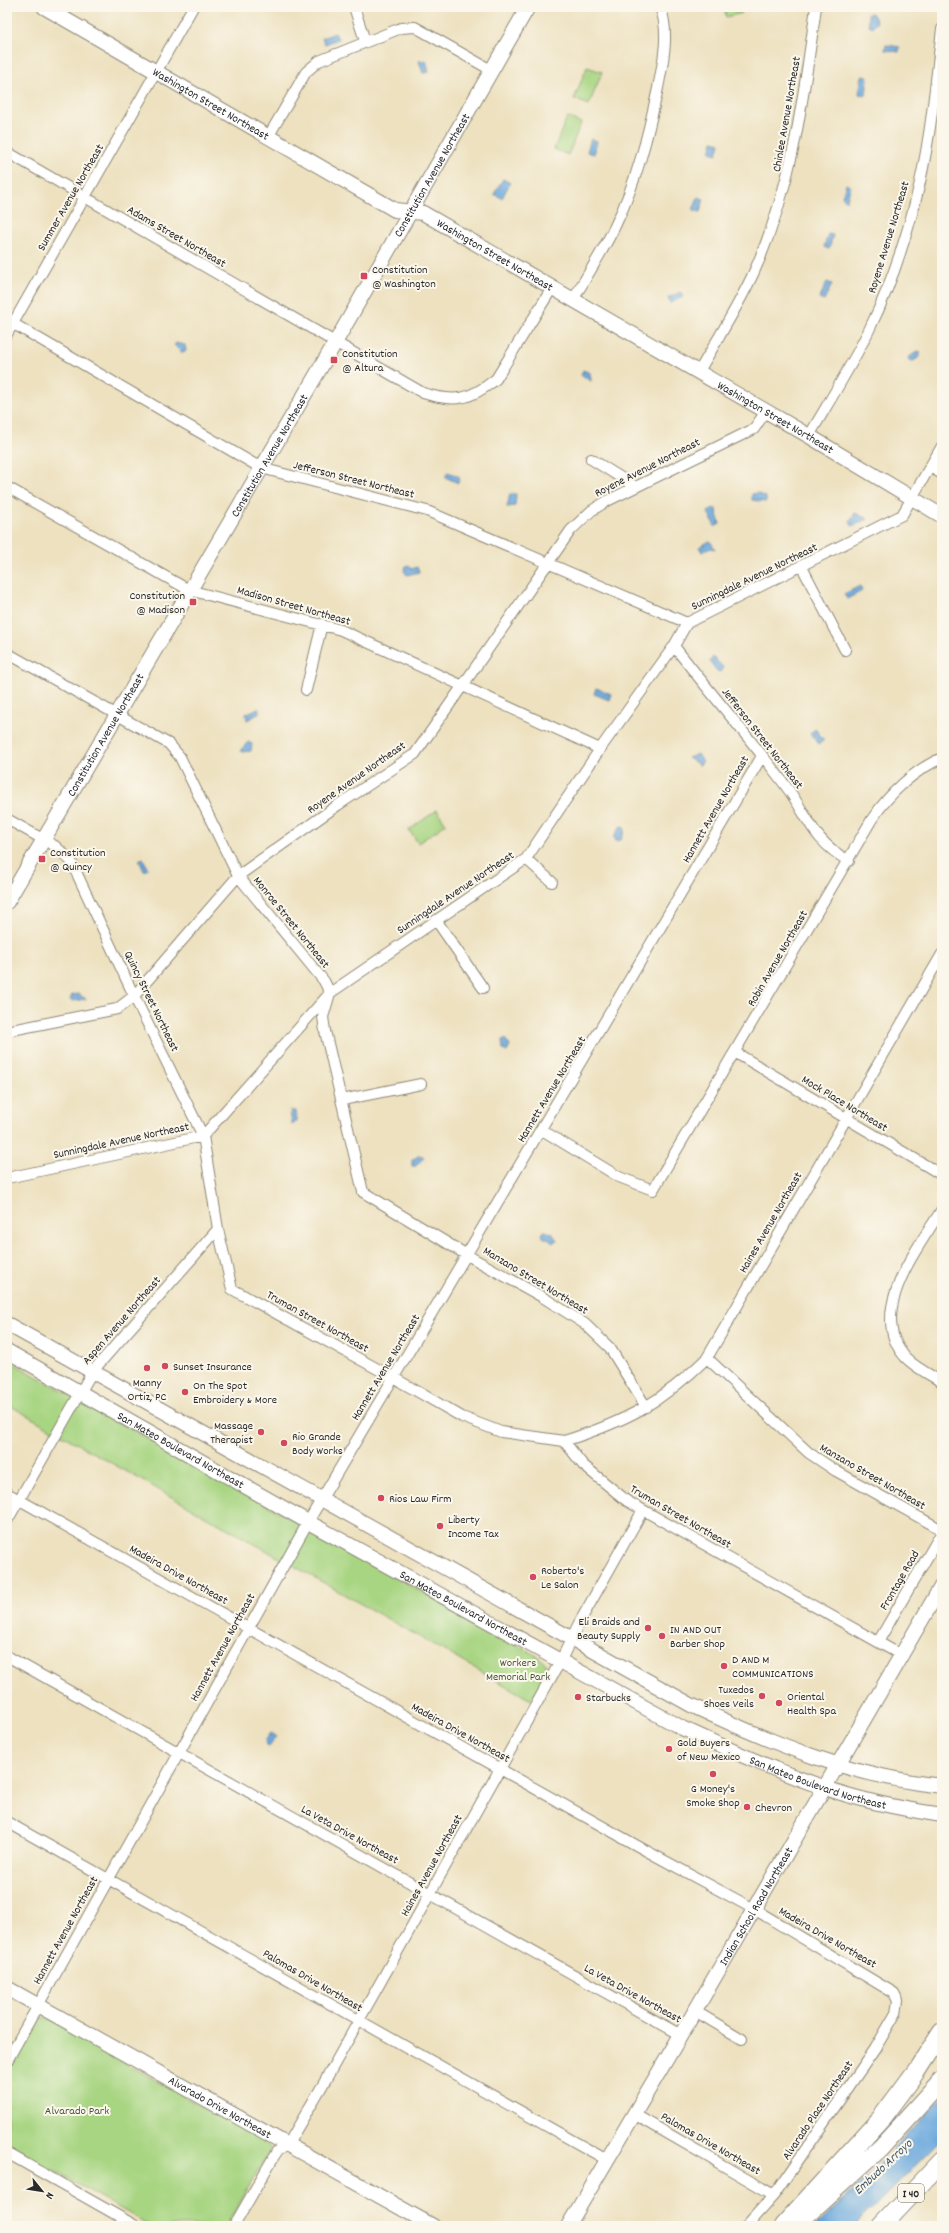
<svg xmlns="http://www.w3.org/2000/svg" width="949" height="2233" viewBox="0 0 949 2233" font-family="Dekko,sans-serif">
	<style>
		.green { fill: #a8d582; stroke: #6a8056 }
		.water { fill: #6ba8dd; stroke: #4b6a84 }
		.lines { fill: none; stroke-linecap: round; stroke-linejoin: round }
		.street-casing { stroke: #8c8676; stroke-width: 12 }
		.secondary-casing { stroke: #8c8676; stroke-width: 16 }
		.highway-casing { stroke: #8c8676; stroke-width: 20 }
		.street { stroke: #fff; stroke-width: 10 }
		.secondary { stroke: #fff; stroke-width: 14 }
		.highway { stroke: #fff; stroke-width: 18 }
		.poi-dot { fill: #d1495b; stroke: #fbf7ec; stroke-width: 1.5 }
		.labels { text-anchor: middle; stroke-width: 4; stroke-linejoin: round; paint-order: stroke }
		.shield { fill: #fbf7ec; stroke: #696865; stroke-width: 1 }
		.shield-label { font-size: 11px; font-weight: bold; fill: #2b2b2b }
		.street-label { font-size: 12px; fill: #2b2b2b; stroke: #fbf7ec }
		.poi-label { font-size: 12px; fill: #2b2b2b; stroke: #fbf7ec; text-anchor: start }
		.park-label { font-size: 12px; fill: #4a5641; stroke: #fbf7ec }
		.water-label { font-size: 13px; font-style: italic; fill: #415769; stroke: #fbf7ec }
	</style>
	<rect width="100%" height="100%" fill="#fbf7ec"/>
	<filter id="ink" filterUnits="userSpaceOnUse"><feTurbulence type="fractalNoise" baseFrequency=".025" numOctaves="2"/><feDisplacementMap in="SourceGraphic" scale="8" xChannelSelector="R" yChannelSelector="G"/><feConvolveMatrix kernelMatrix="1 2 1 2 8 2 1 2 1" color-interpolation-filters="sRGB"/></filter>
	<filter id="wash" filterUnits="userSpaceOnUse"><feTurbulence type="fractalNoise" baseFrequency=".012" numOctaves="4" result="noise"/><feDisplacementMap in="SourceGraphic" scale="16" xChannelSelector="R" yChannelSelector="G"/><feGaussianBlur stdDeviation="0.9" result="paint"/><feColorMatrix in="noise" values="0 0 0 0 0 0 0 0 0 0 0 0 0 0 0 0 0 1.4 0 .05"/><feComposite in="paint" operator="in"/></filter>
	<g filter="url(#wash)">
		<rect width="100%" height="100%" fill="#ede1c0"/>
		<path class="green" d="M 724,7 L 740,7 L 742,13 L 726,17 Z
			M 587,67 L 602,72 L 589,105 L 574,99 Z
			M 567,117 L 581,123 L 568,155 L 554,149 Z
			M 437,810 L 446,824 L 418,843 L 409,830 Z
			M 7,1360 L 541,1658 C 555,1672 539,1686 531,1700 L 7,1404 Z
			M 41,2018 L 46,2018 L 266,2143 L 270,2147 L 269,2152 L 226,2226 L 151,2226 L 7,2145 L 7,2074 L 35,2023 Z"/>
		<path class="water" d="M 872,13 L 877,22 L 873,27 L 869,25 L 868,14 Z
			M 335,33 L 338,39 L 325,44 L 322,38 Z
			M 886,45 L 900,47 L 899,52 L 885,50 Z
			M 426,60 L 429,72 L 423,73 L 419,61 Z
			M 862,76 L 868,77 L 866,95 L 859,94 Z
			M 591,139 L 597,141 L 594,154 L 587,152 Z
			M 713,141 L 720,143 L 717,154 L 710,152 Z
			M 503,179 L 510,183 L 502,198 L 494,194 Z
			M 846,184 L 851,187 L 846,201 L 842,197 Z
			M 698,197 L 704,199 L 700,212 L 693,210 Z
			M 828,234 L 833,235 L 829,249 L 824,247 Z
			M 827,282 L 832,284 L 824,301 L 819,299 Z
			M 681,292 L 683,297 L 670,303 L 668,298 Z
			M 176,343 L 185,345 L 186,351 L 181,352 L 174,345 Z
			M 918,351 L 921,352 L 918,358 L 913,361 L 909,360 L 908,358 Z
			M 583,370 L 590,373 L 591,381 L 581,375 Z
			M 448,472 L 460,477 L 458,483 L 445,477 Z
			M 757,493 L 766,497 L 766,502 L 752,500 L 752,494 Z
			M 510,494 L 516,494 L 515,506 L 507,507 Z
			M 715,508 L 718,513 L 717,514 L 720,524 L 715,527 L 708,512 Z
			M 855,513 L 868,519 L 852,526 L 850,521 Z
			M 710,541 L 715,549 L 711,548 L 702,552 L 699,547 Z
			M 409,565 L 412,569 L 417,567 L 419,572 L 407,575 L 404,571 L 406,566 Z
			M 860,586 L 862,591 L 847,599 L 844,594 Z
			M 713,657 L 723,667 L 720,672 L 717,671 L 710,662 Z
			M 596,688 L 611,694 L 609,700 L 594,694 Z
			M 258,708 L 260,713 L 247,720 L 246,714 Z
			M 815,729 L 824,740 L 819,744 L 810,734 Z
			M 248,742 L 252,744 L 251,751 L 242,752 L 241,750 Z
			M 698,754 L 703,762 L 700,765 L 688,758 Z
			M 623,826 L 625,830 L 621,840 L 616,841 L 614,837 L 620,827 Z
			M 143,858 L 148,869 L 144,871 L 139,860 Z
			M 78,994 L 86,999 L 72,1001 L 70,1000 L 72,995 Z
			M 505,1039 L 510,1046 L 507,1052 L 503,1050 L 502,1040 Z
			M 290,1111 L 296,1111 L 297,1121 L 292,1124 Z
			M 420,1155 L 424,1157 L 416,1166 L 412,1166 L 412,1160 Z
			M 544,1231 L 552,1233 L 557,1240 L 553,1242 L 548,1238 L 544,1238 L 542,1235 Z
			M 271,1733 L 276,1736 L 269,1746 L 266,1745 L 265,1741 Z
			M 942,2098 L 942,2139 L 855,2226 L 815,2226 L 868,2177 Z"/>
	</g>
	<g filter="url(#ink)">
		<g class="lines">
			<g class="street-casing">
				<path id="street" d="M 354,7 L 365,41
					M 268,137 L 306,72 L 319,61 L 401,28 L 415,27 L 491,70
					M 7,152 L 423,393 C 455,403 470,400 496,379 L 552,288
					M 573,300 C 587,275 604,250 616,224 C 637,180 648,135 658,88 C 663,63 670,31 660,7
					M 7,320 L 261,468 L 427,511 L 687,623
					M 7,334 L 193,7
					M 698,373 C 717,340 738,307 754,272 C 793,185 803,100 816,7
					M 809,436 C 830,400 852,365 870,328 C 889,289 904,245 915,203 C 930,146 935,87 942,29
					M 591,459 L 636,487
					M 930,467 L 942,474
					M 7,487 L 189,590 L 341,630 L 600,749
					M 802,567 L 845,650
					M 674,646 C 710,693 750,738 785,785 C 809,816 811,840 849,861
					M 7,653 L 169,744 L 180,757 L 238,876 L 324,981 L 330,993 L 323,1017 L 325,1031 L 363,1192 L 467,1255 L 544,1298 L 585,1324 L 610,1348 L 646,1407
					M 306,690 L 322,624
					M 7,819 L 55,846 L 71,861 L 134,996 L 203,1136 L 218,1229 L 232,1289 L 394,1378 L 462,1417 L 501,1432 L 564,1441 L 583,1465 L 627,1501 L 901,1655
					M 526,859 L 552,882
					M 436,920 L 483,988
					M 7,1031 L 117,1009 L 134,996 L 238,876 L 338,805 L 415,754 L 571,530 L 591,511 L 607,501 L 754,429 L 766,411
					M 736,1053 L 942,1175
					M 342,1100 L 421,1084
					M 542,1130 L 619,1177 L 653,1190 L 872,819 C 889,794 914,770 942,758
					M 7,1178 L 203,1136 L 330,993 L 526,859 L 600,749 L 674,646 L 687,623 L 902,515 L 942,446
					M 942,1209 C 918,1249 865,1313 906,1358 C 916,1368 930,1375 942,1382
					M 707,1358 L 809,1453 L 836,1471 L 942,1530
					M 564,1441 C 625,1422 661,1403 707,1358 L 942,954
					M 7,1493 L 643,1849 L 754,1909 L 894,1993 L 898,2001 L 896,2013 L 875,2049 L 774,2195 L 746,2226
					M 7,1521 L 92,1372 L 218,1229
					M 878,1642 L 942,1532
					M 7,1656 L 681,2035
					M 7,1822 L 607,2160
					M 695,2011 L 742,2039
					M 7,2061 L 308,1522 L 762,756
					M 634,2114 L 774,2195
					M 7,2153 L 136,2226
					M 234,2226 L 277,2151 L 288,2144 L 325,2081 L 561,1660 L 578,1625 L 643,1510"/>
			</g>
			<g class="secondary-casing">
				<g id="secondary">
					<path id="s1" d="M 44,7 L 395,210 L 423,213 L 809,436 L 942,516"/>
					<path id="s2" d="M 7,902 L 335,343 L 528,7"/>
					<path d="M 7,1324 L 691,1705 C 771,1743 853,1777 942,1786"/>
					<path id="s3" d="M 7,1351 L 308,1522 L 682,1728 C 728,1749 775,1771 823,1787 C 861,1801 902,1809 942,1815"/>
					<path id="s4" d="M 7,1988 L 433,2226"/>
					<path id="s5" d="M 568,2226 L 695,2011 L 942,1585"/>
				</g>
			</g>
			<g class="highway-casing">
				<path id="highway" d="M 805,2216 L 880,2148 L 942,2080
					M 783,2226 L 882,2117 L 917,2070 L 942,2031
					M 881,2226 L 942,2161"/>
			</g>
			<use href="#street" class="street"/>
			<use href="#secondary" class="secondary"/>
			<use href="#highway" class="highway"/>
		</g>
	</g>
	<g class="poi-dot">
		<rect x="360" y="272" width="8" height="8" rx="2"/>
		<rect x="330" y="356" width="8" height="8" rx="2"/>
		<rect x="189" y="598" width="8" height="8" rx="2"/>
		<rect x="38" y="855" width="8" height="8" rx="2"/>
		<circle cx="165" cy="1366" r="4"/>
		<circle cx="147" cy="1368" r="4"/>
		<circle cx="185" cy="1392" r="4"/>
		<circle cx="261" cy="1432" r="4"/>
		<circle cx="284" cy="1443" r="4"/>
		<circle cx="381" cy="1498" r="4"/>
		<circle cx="440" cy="1526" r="4"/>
		<circle cx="533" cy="1577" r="4"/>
		<circle cx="648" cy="1628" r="4"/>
		<circle cx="662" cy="1636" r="4"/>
		<circle cx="724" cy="1666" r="4"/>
		<circle cx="762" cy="1696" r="4"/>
		<circle cx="578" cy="1697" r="4"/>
		<circle cx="779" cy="1703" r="4"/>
		<circle cx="669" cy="1749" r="4"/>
		<circle cx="713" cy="1774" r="4"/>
		<circle cx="747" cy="1807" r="4"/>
	</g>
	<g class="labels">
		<rect class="shield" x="898" y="2184" width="26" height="18" rx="3"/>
		<g class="shield-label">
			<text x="911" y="2197">I 40</text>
		</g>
		<g class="street-label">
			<text dy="4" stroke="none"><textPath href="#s1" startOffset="193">Washington Street Northeast</textPath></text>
			<text transform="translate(786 114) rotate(-80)" y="4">Chinlee Avenue Northeast</text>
			<text dy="4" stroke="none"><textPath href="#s2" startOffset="842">Constitution Avenue Northeast</textPath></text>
			<text transform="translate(70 197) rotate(-60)" y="4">Summer Avenue Northeast</text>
			<text transform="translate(177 236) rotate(30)" y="4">Adams Street Northeast</text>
			<text transform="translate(888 237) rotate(-73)" y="4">Royene Avenue Northeast</text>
			<text dy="4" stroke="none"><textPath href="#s1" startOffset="517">Washington Street Northeast</textPath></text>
			<text dy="4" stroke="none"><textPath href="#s1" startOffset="841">Washington Street Northeast</textPath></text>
			<text dy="4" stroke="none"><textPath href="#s2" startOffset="518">Constitution Avenue Northeast</textPath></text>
			<text transform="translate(647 467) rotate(-27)" y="4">Royene Avenue Northeast</text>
			<text transform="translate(354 479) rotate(14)" y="4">Jefferson Street Northeast</text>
			<text transform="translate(754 576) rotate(-26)" y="4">Sunningdale Avenue Northeast</text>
			<text transform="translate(294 605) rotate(16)" y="4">Madison Street Northeast</text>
			<text dy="4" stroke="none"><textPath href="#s2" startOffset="194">Constitution Avenue Northeast</textPath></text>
			<text transform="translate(763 738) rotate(52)" y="4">Jefferson Street Northeast</text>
			<text transform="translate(356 777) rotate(-35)" y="4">Royene Avenue Northeast</text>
			<text transform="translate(715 809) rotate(-60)" y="4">Hannett Avenue Northeast</text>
			<text transform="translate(455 892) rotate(-34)" y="4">Sunningdale Avenue Northeast</text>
			<text transform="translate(292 922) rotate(51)" y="4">Monroe Street Northeast</text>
			<text transform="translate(777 958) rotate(-60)" y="4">Robin Avenue Northeast</text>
			<text transform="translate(152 1001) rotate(64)" y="4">Quincy Street Northeast</text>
			<text transform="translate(551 1089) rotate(-59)" y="4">Hannett Avenue Northeast</text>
			<text transform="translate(845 1103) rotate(31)" y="4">Mock Place Northeast</text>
			<text transform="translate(121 1140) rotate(-12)" y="4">Sunningdale Avenue Northeast</text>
			<text transform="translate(770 1222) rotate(-60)" y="4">Haines Avenue Northeast</text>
			<text transform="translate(536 1280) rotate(31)" y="4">Manzano Street Northeast</text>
			<text transform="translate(121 1320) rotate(-49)" y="4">Aspen Avenue Northeast</text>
			<text transform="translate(318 1321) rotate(29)" y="4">Truman Street Northeast</text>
			<text transform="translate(385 1367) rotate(-59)" y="4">Hannett Avenue Northeast</text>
			<text dy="4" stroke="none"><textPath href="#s3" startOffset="200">San Mateo Boulevard Northeast</textPath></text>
			<text transform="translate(873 1476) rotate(30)" y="4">Manzano Street Northeast</text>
			<text transform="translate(681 1516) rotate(30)" y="4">Truman Street Northeast</text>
			<text transform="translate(179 1574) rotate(29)" y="4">Madeira Drive Northeast</text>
			<text transform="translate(899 1580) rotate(-60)" y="4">Frontage Road</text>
			<text dy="4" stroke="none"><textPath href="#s3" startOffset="524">San Mateo Boulevard Northeast</textPath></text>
			<text transform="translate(222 1647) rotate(-61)" y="4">Hannett Avenue Northeast</text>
			<text transform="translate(461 1732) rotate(29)" y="4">Madeira Drive Northeast</text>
			<text dy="4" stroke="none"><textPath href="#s3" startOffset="920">San Mateo Boulevard Northeast</textPath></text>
			<text transform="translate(350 1834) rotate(29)" y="4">La Veta Drive Northeast</text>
			<text transform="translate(431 1865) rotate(-61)" y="4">Haines Avenue Northeast</text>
			<text dy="4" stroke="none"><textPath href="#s5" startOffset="371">Indian School Road Northeast</textPath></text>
			<text transform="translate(65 1930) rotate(-61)" y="4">Hannett Avenue Northeast</text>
			<text transform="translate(828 1937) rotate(30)" y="4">Madeira Drive Northeast</text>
			<text transform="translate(313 1980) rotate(30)" y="4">Palomas Drive Northeast</text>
			<text transform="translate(633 1993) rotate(29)" y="4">La Veta Drive Northeast</text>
			<text dy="4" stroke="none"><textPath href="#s4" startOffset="244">Alvarado Drive Northeast</textPath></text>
			<text transform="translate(817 2110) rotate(-56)" y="4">Alvarado Place Northeast</text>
			<text transform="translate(711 2143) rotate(30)" y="4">Palomas Drive Northeast</text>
		</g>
		<g class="poi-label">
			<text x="372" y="273">Constitution<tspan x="372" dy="14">@ Washington</tspan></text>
			<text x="342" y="357">Constitution<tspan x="342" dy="14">@ Altura</tspan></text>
			<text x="185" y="599" text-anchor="end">Constitution<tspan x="185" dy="14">@ Madison</tspan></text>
			<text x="50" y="856">Constitution<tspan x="50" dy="14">@ Quincy</tspan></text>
			<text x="173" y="1370">Sunset Insurance</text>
			<text x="147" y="1386" text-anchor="middle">Manny<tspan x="147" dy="14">Ortiz, PC</tspan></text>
			<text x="193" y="1389">On The Spot<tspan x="193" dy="14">Embroidery &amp; More</tspan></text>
			<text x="253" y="1429" text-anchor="end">Massage<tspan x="253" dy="14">Therapist</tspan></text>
			<text x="292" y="1440">Rio Grande<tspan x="292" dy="14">Body Works</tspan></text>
			<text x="389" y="1502">Rios Law Firm</text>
			<text x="448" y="1523">Liberty<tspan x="448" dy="14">Income Tax</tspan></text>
			<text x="541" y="1574">Roberto's<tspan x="541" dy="14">Le Salon</tspan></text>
			<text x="640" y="1625" text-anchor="end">Eli Braids and<tspan x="640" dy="14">Beauty Supply</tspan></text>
			<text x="670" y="1633">IN AND OUT<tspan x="670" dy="14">Barber Shop</tspan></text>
			<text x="732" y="1663">D AND M<tspan x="732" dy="14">COMMUNICATIONS</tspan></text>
			<text x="754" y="1693" text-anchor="end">Tuxedos<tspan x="754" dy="14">Shoes Veils</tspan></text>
			<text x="787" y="1700">Oriental<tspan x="787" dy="14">Health Spa</tspan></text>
			<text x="586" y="1701">Starbucks</text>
			<text x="677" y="1746">Gold Buyers<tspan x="677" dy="14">of New Mexico</tspan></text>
			<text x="713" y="1792" text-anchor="middle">G Money's<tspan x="713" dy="14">Smoke Shop</tspan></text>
			<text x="755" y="1811">Chevron</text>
		</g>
		<g class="park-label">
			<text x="518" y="1666">Workers<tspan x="518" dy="14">Memorial Park</tspan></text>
			<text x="77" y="2114">Alvarado Park</text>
		</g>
		<g class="water-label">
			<text transform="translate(882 2166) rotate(-43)" y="5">Embudo Arroyo</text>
		</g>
	</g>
	<rect width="949" height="2233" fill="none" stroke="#fbf7ec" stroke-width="24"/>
	<g transform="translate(42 2191) rotate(120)" stroke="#fbf7ec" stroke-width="3" paint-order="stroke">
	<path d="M0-3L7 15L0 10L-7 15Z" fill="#2b2b2b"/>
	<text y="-6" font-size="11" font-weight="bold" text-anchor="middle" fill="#2b2b2b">N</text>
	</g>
</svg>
